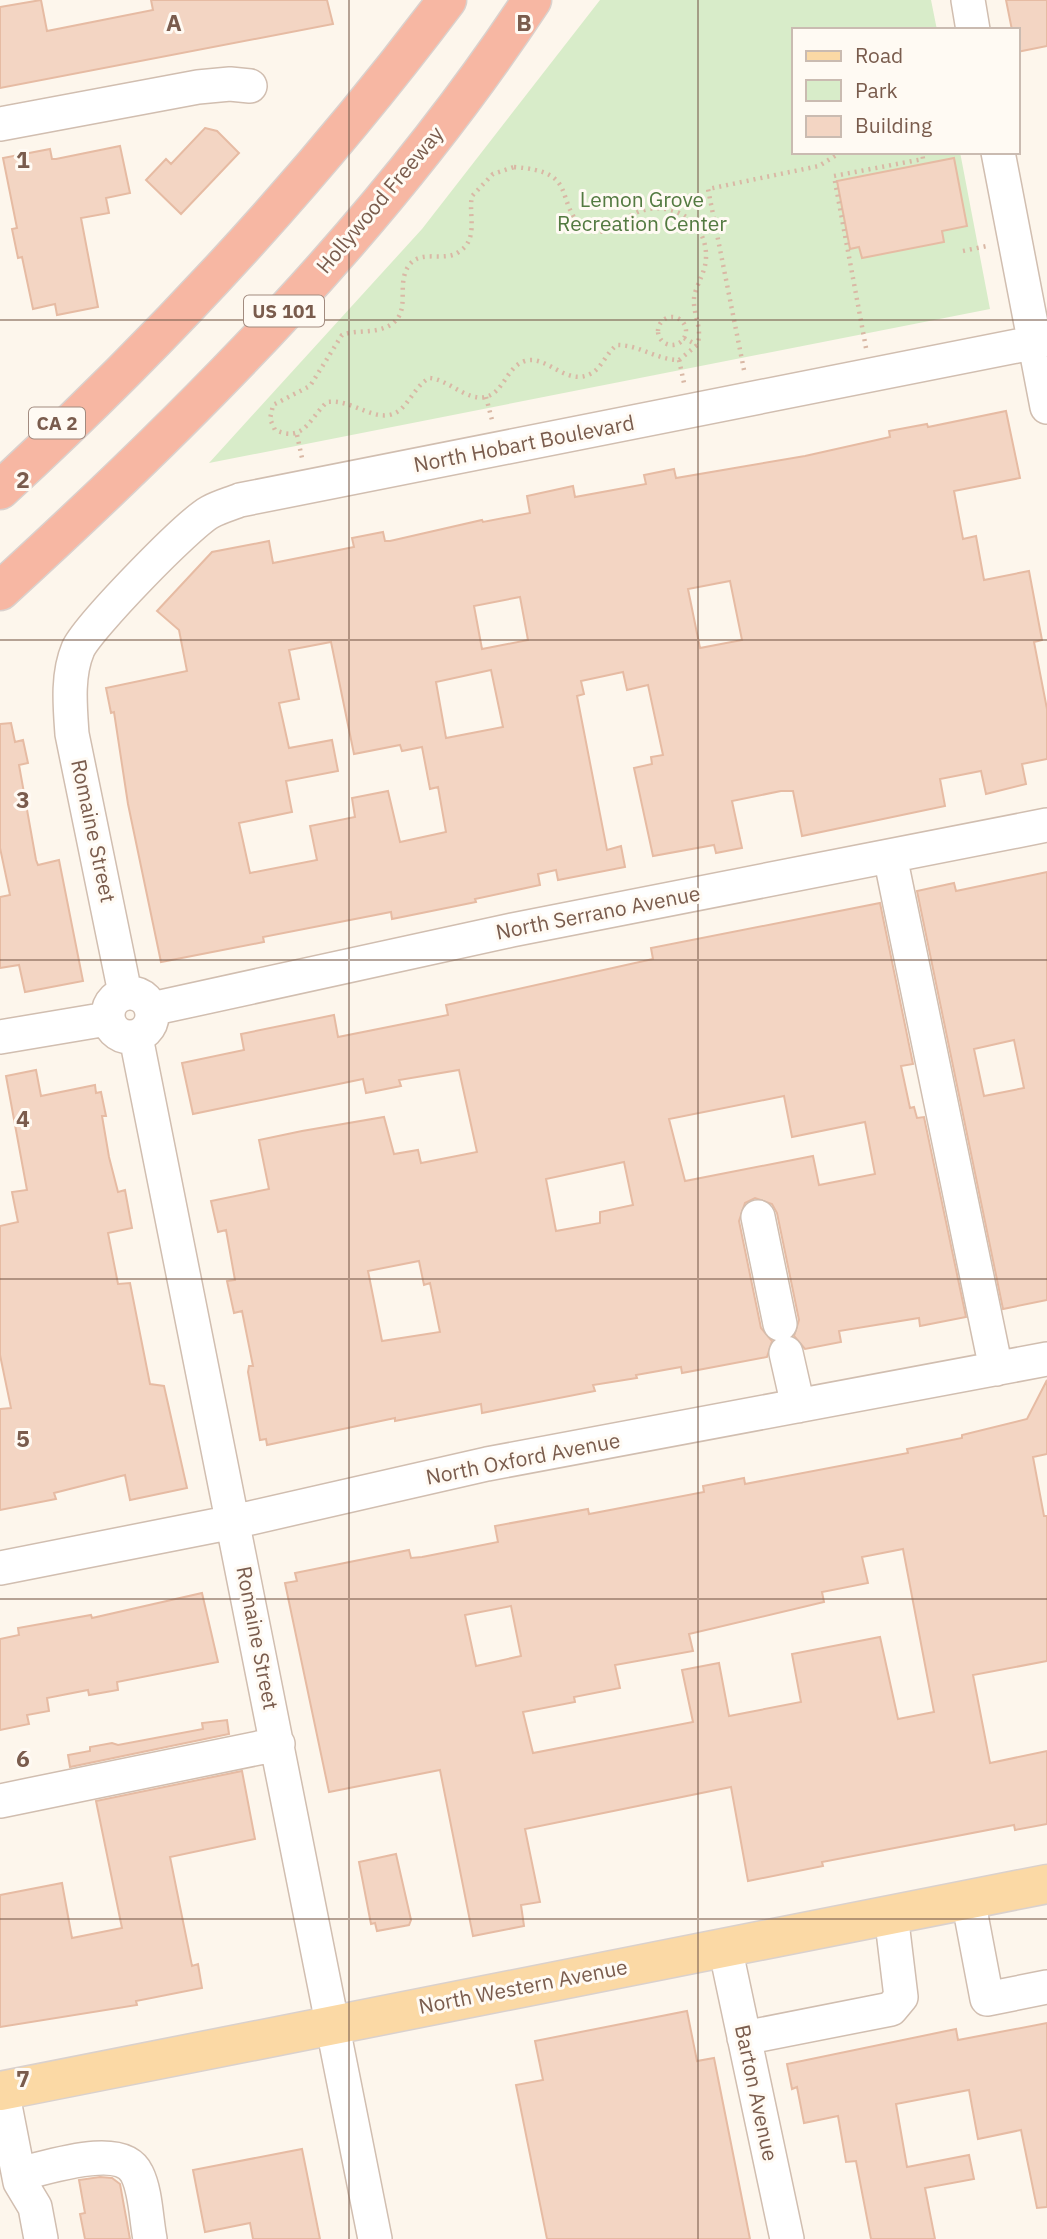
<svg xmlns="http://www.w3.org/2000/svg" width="1047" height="2239" viewBox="0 0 1047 2239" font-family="'IBM Plex Sans',sans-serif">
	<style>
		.green { fill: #d8ecc9 }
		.building { fill: #f3d5c3; stroke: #e6bba3; stroke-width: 2; fill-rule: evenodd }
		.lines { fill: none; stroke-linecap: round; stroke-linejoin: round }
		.minor-casing { stroke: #d1beb0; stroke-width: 36 }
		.major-casing { stroke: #dad1cd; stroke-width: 41 }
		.highway-casing { stroke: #dad1cd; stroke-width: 41 }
		.path { stroke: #d9b8a5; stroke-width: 4.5; stroke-dasharray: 2 5; stroke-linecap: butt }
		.minor { stroke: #fff; stroke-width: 33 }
		.major { stroke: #fbd9a5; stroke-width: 38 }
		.highway { stroke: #f7b7a3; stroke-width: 38 }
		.grid { fill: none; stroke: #7a5c4d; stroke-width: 2; stroke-opacity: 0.55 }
		.labels { text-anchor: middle; stroke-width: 6; stroke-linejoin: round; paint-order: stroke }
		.shield { fill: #fffaf3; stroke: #a28b7f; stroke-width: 2 }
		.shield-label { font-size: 19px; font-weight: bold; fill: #7a5c4d }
		.street-label { font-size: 21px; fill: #7a5c4d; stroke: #fffaf3 }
		.park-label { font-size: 21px; fill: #537a41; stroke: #fffaf3 }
		.grid-label { font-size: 23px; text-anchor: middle; font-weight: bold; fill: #7a5c4d; stroke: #fffaf3; stroke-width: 6; stroke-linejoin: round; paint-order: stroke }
	</style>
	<rect width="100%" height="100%" fill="#fdf6ec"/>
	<path class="green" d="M 600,0 L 931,0 L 937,30 L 793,30 L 793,152 L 960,152 L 990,309 L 209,463 L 422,229 Z"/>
	<path class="building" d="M 41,0 L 47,31 L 153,10 L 151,0 L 327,0 L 333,24 L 0,88 L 0,7 Z
		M 1006,0 L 1047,0 L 1047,46 L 1017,52 L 1017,30 L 1012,30 Z
		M 205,128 L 217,131 L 239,153 L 181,214 L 146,180 L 166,159 L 171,164 Z
		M 120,146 L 130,193 L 106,198 L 109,213 L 81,218 L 98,307 L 57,315 L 55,304 L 33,309 L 22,257 L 18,258 L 12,229 L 17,228 L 3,158 L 50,149 L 52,159 L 56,159 Z
		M 954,158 L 967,226 L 942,231 L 944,242 L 862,258 L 859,247 L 850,249 L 837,181 Z
		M 1006,411 L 1020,478 L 954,491 L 963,539 L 976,536 L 984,580 L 1029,571 L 1042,640 L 1034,642 L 1047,709 L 1047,759 L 1022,764 L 1026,784 L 986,794 L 981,771 L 940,779 L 945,806 L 802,836 L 793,791 L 781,791 L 732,801 L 742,848 L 716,853 L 714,845 L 653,856 L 634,768 L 652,764 L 651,757 L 663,755 L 648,685 L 627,690 L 623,672 L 581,681 L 584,694 L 577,696 L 607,850 L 621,846 L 625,867 L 558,880 L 556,870 L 538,874 L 540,885 L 475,899 L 476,902 L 392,919 L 391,912 L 263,937 L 264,942 L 161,962 L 128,804 L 114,712 L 111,713 L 106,688 L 187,671 L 179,630 L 157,611 L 212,552 L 269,541 L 273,563 L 354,547 L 352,538 L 383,532 L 385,541 L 390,541 L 482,520 L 483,522 L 530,513 L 527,496 L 573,486 L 575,497 L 646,484 L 644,475 L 674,469 L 676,478 L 805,456 L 890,437 L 889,431 L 927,424 L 928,427 ZM 730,581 L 742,640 L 700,648 L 688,589 ZM 520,597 L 528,640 L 482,649 L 474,606 ZM 331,642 L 354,754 L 400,745 L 402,751 L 422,747 L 430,789 L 438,787 L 446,832 L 400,842 L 388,791 L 352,798 L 355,817 L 310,826 L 317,860 L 250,873 L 239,823 L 292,812 L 286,781 L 338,771 L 332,740 L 289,748 L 279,703 L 299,699 L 289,650 ZM 491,670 L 503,727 L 446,738 L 436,682 Z
		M 11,723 L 15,742 L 23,740 L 28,763 L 19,765 L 36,860 L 38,865 L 59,860 L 83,981 L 25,992 L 19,965 L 0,968 L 0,897 L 10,895 L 0,848 L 0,724 Z
		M 1047,872 L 1047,1300 L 1003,1309 L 917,891 L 954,883 L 956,891 ZM 1014,1040 L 1024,1088 L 984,1096 L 974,1049 Z
		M 880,903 L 913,1064 L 901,1066 L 910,1108 L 914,1107 L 917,1118 L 924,1117 L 966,1317 L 920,1326 L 919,1318 L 839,1331 L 841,1342 L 805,1349 L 794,1336 L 799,1320 L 777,1213 L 772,1204 L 755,1198 L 745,1203 L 739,1221 L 761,1328 L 772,1341 L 767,1357 L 682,1373 L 681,1367 L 636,1375 L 637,1378 L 593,1385 L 595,1391 L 482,1413 L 481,1404 L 395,1421 L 395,1418 L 267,1445 L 266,1439 L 260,1440 L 248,1372 L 249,1366 L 253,1366 L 242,1311 L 234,1313 L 227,1281 L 235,1280 L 226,1230 L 218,1232 L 211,1201 L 269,1189 L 259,1140 L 302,1131 L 384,1117 L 394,1154 L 418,1150 L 421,1163 L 477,1152 L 459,1070 L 399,1080 L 401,1086 L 366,1093 L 363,1079 L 193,1114 L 182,1063 L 244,1050 L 241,1034 L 334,1015 L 338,1037 L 448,1015 L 446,1005 L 653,959 L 651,948 ZM 784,1096 L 792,1137 L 865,1122 L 875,1174 L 819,1185 L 813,1156 L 685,1181 L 669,1119 ZM 624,1162 L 633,1205 L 600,1212 L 600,1223 L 556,1231 L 546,1179 ZM 419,1261 L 424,1285 L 430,1283 L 440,1332 L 382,1341 L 368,1271 Z
		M 36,1070 L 41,1096 L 95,1085 L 96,1093 L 101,1092 L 106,1116 L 102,1116 L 109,1157 L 118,1192 L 125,1190 L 132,1228 L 108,1233 L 118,1284 L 130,1283 L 150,1384 L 164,1386 L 187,1488 L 130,1500 L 125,1475 L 54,1493 L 56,1499 L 0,1510 L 0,1409 L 11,1408 L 0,1355 L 0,1226 L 18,1222 L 12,1192 L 27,1190 L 6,1076 Z
		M 1047,1380 L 1047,1454 L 1033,1457 L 1044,1516 L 1047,1516 L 1047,1661 L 973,1675 L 990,1763 L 1047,1751 L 1047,1824 L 1015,1830 L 1014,1825 L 822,1862 L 823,1866 L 748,1881 L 731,1787 L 525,1829 L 540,1902 L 521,1905 L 524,1926 L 473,1936 L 440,1770 L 329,1792 L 285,1583 L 297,1581 L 295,1573 L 409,1550 L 411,1558 L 422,1557 L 498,1542 L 495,1526 L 588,1509 L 589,1514 L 704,1492 L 703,1486 L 744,1478 L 745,1484 L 908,1453 L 907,1449 L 962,1438 L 962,1435 L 1027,1419 ZM 903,1549 L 934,1712 L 898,1719 L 880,1637 L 792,1654 L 801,1702 L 729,1716 L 719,1663 L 682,1670 L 693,1722 L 533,1753 L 523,1712 L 575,1702 L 574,1697 L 620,1688 L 615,1665 L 693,1651 L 689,1634 L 824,1602 L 822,1592 L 868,1583 L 862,1557 ZM 511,1606 L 521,1656 L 476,1666 L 465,1615 Z
		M 202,1593 L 218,1662 L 117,1682 L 118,1690 L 89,1695 L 88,1690 L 47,1698 L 49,1711 L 27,1715 L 29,1724 L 0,1730 L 0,1639 L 19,1635 L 18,1628 L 91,1615 L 92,1618 Z
		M 227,1720 L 229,1734 L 70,1767 L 68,1755 L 90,1751 L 90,1747 L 112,1743 L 118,1745 L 203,1729 L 202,1723 Z
		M 242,1771 L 255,1839 L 170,1857 L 192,1966 L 198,1964 L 202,1988 L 136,2001 L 137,2005 L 0,2027 L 0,1895 L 62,1883 L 72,1938 L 122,1928 L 96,1801 Z
		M 396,1854 L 411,1920 L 409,1925 L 377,1931 L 375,1923 L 371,1924 L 359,1862 Z
		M 687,2011 L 697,2061 L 714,2058 L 750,2239 L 547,2239 L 516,2085 L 543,2080 L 535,2041 Z
		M 1047,2023 L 1047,2207 L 1037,2208 L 1021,2130 L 978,2139 L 969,2090 L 896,2104 L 907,2167 L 969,2155 L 974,2179 L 925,2188 L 935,2239 L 871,2239 L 856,2161 L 846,2162 L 838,2116 L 804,2123 L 797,2087 L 792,2089 L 787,2064 L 956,2029 L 958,2040 Z
		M 302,2149 L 320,2239 L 253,2239 L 250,2223 L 205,2232 L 193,2170 Z
		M 100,2177 L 112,2178 L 120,2184 L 130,2239 L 85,2239 L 80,2214 L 85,2213 L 79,2180 Z"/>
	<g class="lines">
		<g class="minor-casing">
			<path id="minor" d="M 968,0 L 973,30
				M 0,124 L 198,87 L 230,84 L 250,86
				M 998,152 L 1047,407
				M 890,856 L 996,1369
				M108 1015a22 22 0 1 1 44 0a22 22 0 1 1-44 0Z
				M 125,993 L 72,734 C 70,706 67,675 78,649 C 88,627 188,524 210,512 C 219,507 230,504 240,500 L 1047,340
				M 151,1009 L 512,930 L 1047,825
				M 0,1037 L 107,1019
				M 136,1037 L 375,2239
				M 758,1217 L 780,1324
				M 786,1353 L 798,1406
				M 0,1568 L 233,1522 L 487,1464 L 1047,1359
				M 0,1801 L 278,1744
				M 968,1899 L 987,1999 L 1047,1987
				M 725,1947 L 787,2239
				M 744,2038 L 891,2009 L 901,1997 L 891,1914
				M 2,2090 L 20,2182 L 35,2207 L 41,2239
				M 19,2174 C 47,2168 122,2141 137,2174 C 146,2192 146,2219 150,2239"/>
		</g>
		<g class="major-casing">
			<path id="major" d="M 0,2091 L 1047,1884"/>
		</g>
		<g class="highway-casing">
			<path id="highway" d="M 0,490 C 163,340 314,177 447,0
				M 0,591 C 195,413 386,222 532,0"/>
		</g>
		<path class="path" d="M 514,167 C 582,172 551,200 586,231 C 617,236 615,221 638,212 C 671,199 707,221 706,257 C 706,270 699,280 695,293 C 690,311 704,327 697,345 L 679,360 C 657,360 640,345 617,345 C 607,352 602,367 592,373 C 567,388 547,354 525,361 C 506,367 504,393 485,397 C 466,401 448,379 429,378 C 416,386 411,400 400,410 C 378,427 353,398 327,402 C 309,419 304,443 275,430 L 270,419 L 273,405 L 310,386 L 342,335 C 355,330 371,333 384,328 C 416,316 393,285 410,264 C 423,249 446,263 460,251 C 479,238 468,214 472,196 L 493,174 Z
			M 963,251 L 987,246
			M658 331a14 14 0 1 1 28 0a14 14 0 1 1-28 0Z
			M 684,338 L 697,345
			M 866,348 L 834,176 L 923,159 L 922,152
			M 679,360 L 684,383
			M 744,370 L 708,189 L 819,166 L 841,152
			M 486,397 L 492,420
			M 297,435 L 302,458"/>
		<use href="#minor" class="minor"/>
		<use href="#major" class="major"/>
		<use href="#highway" class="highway"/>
	</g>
	<path class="grid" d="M 349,0 L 349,2239M 698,0 L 698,2239M 0,320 L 1047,320M 0,640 L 1047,640M 0,960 L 1047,960M 0,1279 L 1047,1279M 0,1599 L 1047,1599M 0,1919 L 1047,1919"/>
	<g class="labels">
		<g class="shield">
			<rect x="244" y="295.5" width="80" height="31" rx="5"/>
			<rect x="29" y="407.5" width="56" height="31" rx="5"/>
		</g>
		<g class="shield-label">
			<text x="284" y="318">US 101</text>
			<text x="57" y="430">CA 2</text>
		</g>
		<g class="street-label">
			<text transform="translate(380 200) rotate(-50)" y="7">Hollywood Freeway</text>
			<text transform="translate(524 444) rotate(-11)" y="7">North Hobart Boulevard</text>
			<text transform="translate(93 831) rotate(78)" y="7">Romaine Street</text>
			<text transform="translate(598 913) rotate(-11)" y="7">North Serrano Avenue</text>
			<text transform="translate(523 1459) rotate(-11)" y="7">North Oxford Avenue</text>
			<text transform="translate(257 1638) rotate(79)" y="7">Romaine Street</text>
			<text transform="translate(523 1987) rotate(-11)" y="7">North Western Avenue</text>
			<text transform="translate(756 2093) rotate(78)" y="7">Barton Avenue</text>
		</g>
		<g class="park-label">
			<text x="642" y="207">Lemon Grove<tspan x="642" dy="24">Recreation Center</tspan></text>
		</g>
	</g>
	<g class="grid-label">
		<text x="174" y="31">A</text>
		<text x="524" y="31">B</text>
		<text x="23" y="168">1</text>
		<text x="23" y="488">2</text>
		<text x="23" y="808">3</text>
		<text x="23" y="1127">4</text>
		<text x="23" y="1447">5</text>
		<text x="23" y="1767">6</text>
		<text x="23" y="2087">7</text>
	</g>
	<rect x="792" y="28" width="228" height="126" fill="#fffaf3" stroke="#cabbb1" stroke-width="2"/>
	<rect x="806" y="51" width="35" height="10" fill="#fbd9a5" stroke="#cabbb1" stroke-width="2"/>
	<text x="855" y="63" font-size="21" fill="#7a5c4d">Road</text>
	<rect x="806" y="80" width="35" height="21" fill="#d8ecc9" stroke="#cabbb1" stroke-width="2"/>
	<text x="855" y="98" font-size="21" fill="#7a5c4d">Park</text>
	<rect x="806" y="116" width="35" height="21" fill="#f3d5c3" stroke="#cabbb1" stroke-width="2"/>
	<text x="855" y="133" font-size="21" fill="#7a5c4d">Building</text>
</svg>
